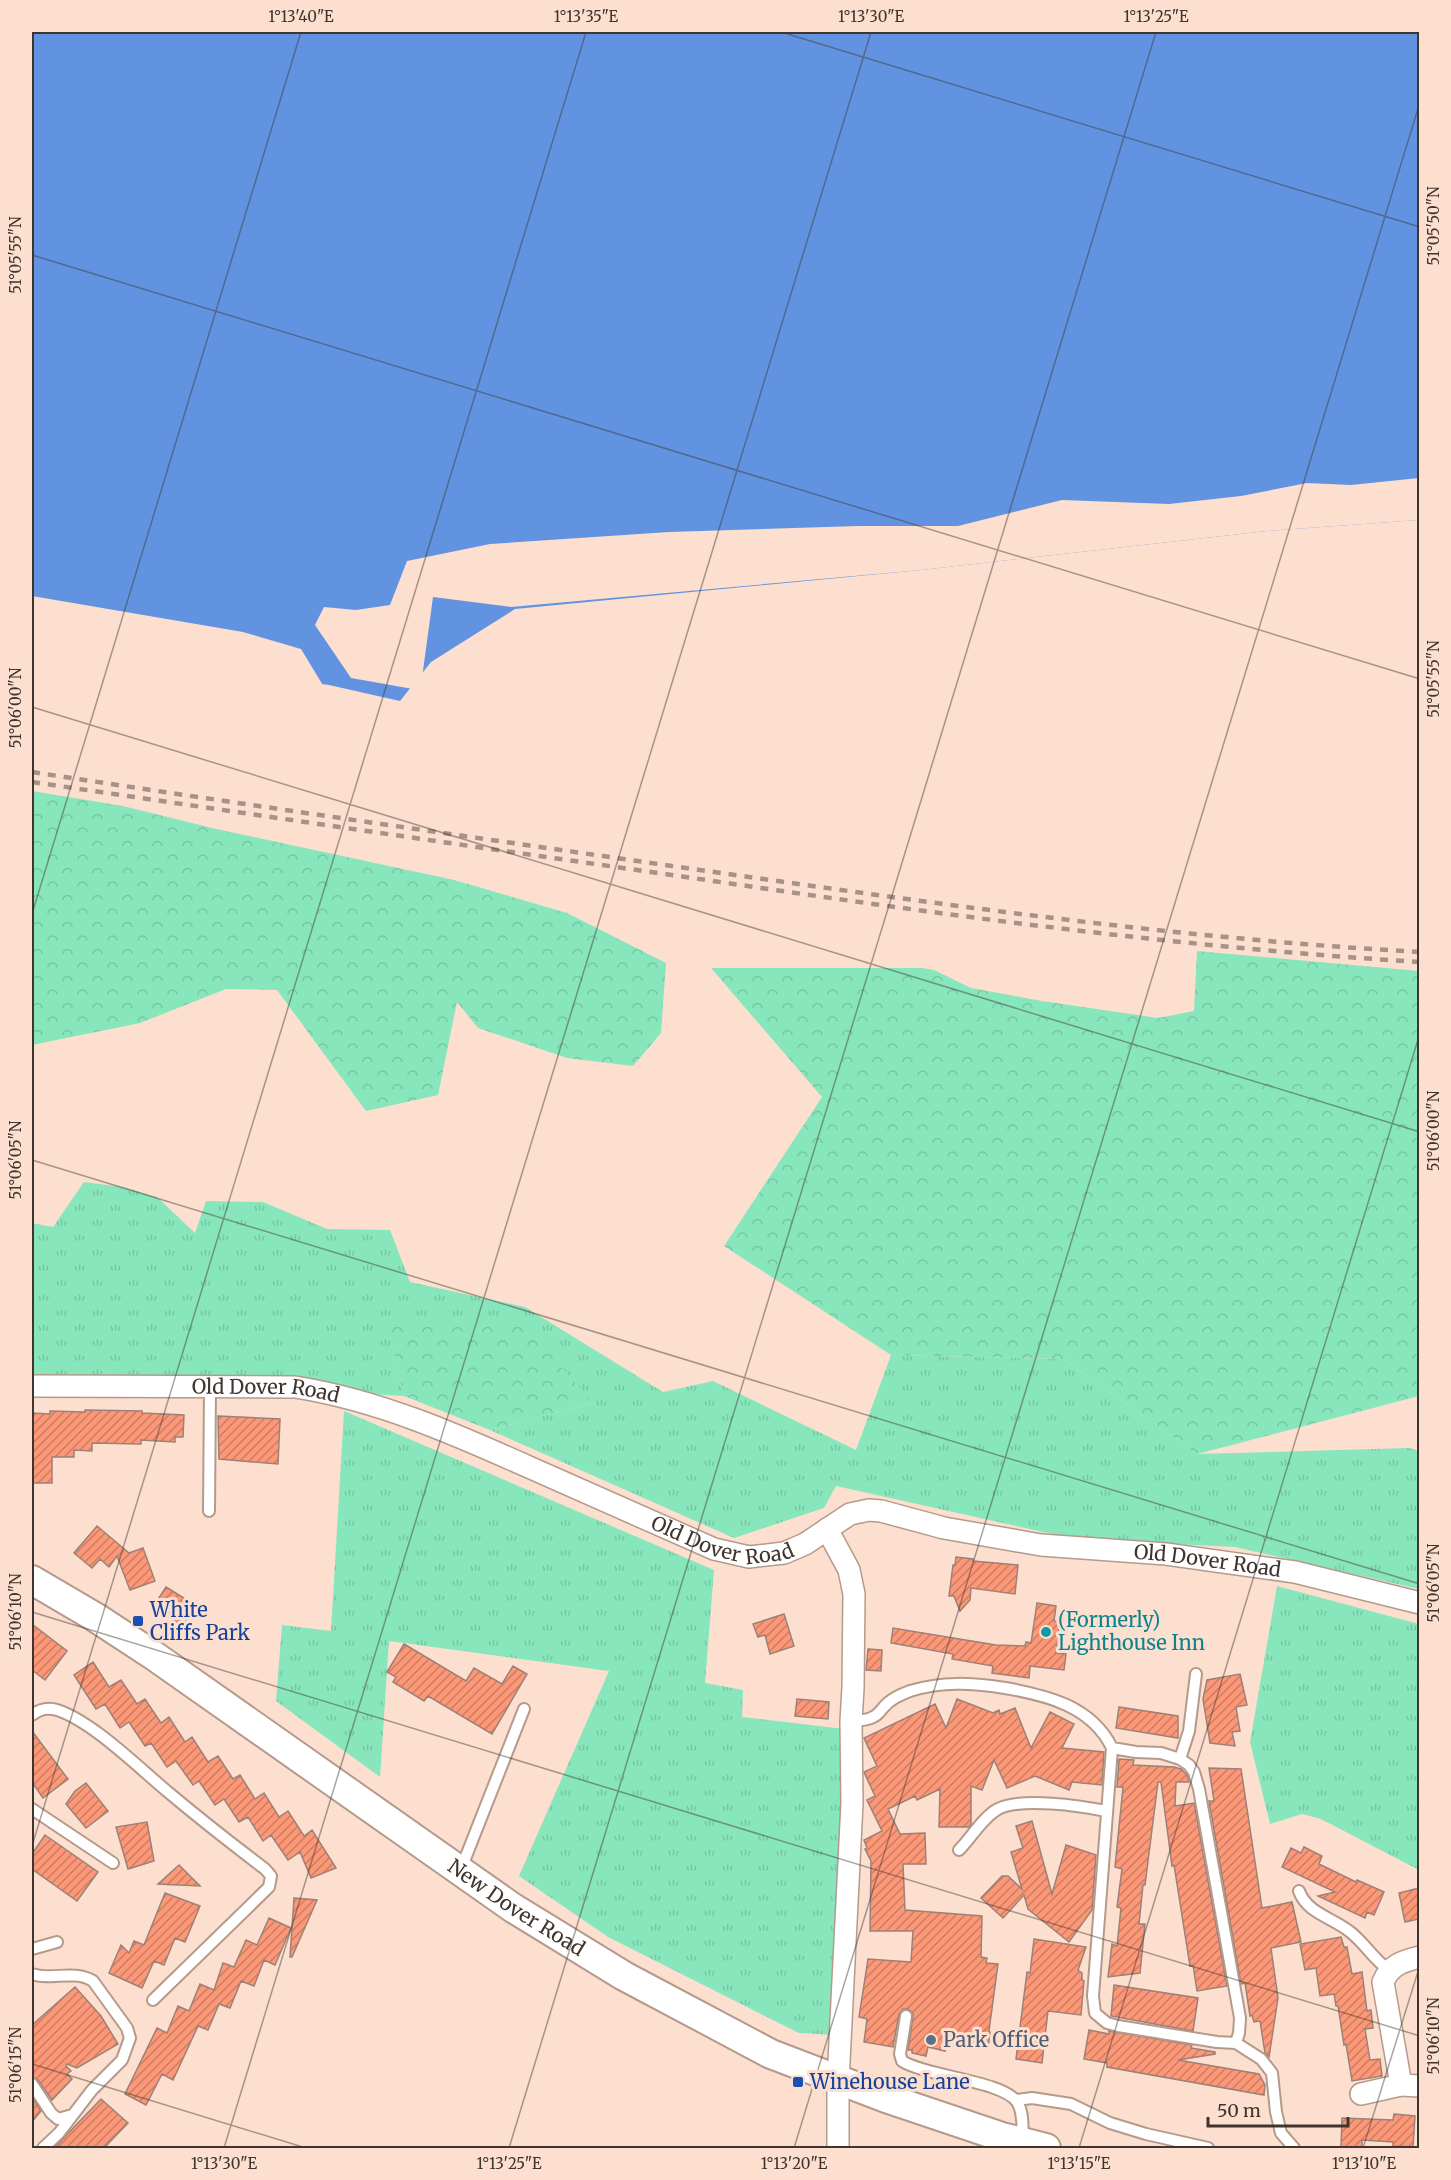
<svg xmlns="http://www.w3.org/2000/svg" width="1451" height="2180" viewBox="0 0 1451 2180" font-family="Merriweather,serif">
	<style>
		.grass { fill: url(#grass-tufts) }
		.forest { fill: url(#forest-crowns) }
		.water { fill: #6293e1 }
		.pier { fill: #fcdfcf }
		.building { fill: url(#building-hatch); stroke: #9d8077; stroke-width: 1.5 }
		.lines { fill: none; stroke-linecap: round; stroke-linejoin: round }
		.lane-casing { stroke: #b59a8b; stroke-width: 14 }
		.street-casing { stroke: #b59a8b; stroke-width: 24 }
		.secondary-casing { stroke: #b59a8b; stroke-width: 32 }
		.lane { stroke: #fff; stroke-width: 10 }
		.street { stroke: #fff; stroke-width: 21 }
		.secondary { stroke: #fff; stroke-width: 28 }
		.rail { stroke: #a69286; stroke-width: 4.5; stroke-dasharray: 8 8; stroke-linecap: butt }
		.ticks { fill: none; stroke: #40352e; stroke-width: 1.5; stroke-opacity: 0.45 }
		.transit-dot { fill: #1a4fb4; stroke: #fcdfcf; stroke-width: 2 }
		.culture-dot { fill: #0f9aa8; stroke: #fcdfcf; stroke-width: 2 }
		.service-dot { fill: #5c6f8a; stroke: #fcdfcf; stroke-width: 2 }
		.labels { text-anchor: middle; stroke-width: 6; stroke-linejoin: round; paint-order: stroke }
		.street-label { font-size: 20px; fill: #40352e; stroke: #fcdfcf }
		.transit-label { font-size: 20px; fill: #164399; stroke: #fcdfcf; text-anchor: start }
		.culture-label { font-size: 20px; fill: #0d838f; stroke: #fcdfcf; text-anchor: start }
		.service-label { font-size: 20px; fill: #4e5e75; stroke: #fcdfcf; text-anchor: start }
		.neatline { fill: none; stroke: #40352e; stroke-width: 2 }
		.ticks-label { font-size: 15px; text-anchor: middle; fill: #40352e }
	</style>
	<defs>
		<pattern id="grass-tufts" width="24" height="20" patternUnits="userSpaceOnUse" patternTransform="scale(1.5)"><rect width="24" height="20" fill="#88e6bc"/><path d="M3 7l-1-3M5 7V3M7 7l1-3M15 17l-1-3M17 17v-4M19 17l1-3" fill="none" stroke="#76c6a2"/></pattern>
		<pattern id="forest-crowns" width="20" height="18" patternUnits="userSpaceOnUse" patternTransform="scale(1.5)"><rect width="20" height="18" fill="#88e6bc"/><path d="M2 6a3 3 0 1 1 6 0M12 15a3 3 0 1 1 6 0" fill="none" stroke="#76c6a2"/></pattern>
		<pattern id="building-hatch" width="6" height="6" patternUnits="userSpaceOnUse" patternTransform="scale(1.5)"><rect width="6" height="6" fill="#fc9877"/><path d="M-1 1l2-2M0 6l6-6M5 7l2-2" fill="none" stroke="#cd7d62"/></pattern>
	</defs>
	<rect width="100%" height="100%" fill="#fcdfcf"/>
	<path class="grass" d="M 84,1182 L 123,1187 L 157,1197 L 195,1233 L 206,1201 L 263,1202 L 327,1229 L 390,1230 L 410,1282 L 525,1307 L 663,1392 L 713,1381 L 856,1450 L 891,1355 L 1063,1359 L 1197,1454 L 1410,1448 L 1419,1451 L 1419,1589 L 1235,1547 L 1075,1539 L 836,1486 L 824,1508 L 734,1538 L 490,1430 L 593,1403 L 387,1321 L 404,1396 L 32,1377 L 32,1223 L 53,1227 Z
		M 344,1411 L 714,1570 L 705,1683 L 743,1690 L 742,1717 L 844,1729 L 835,2035 L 799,2033 L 608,1937 L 519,1876 L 609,1671 L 389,1641 L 380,1777 L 276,1701 L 282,1625 L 331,1631 Z
		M 1277,1586 L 1419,1624 L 1419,1868 L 1417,1869 L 1321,1819 L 1302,1814 L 1270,1824 L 1250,1742 Z"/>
	<path class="forest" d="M 32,791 L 123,806 L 212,828 L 454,880 L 567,913 L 666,963 L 661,1033 L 633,1066 L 567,1058 L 478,1028 L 457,1002 L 438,1095 L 366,1111 L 277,990 L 226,989 L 140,1023 L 32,1045 Z
		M 1197,951 L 1419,971 L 1419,1396 L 1197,1454 L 1063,1359 L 891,1355 L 724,1246 L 822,1097 L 711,968 L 922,968 L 934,970 L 971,988 L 1042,1001 L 1158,1018 L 1194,1011 Z
		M 386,1320 L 525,1325 L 593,1403 L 490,1430 L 404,1396 Z"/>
	<path class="water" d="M 32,32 L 1419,32 L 1419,520 L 1267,531 L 921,570 L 515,609 L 431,662 L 400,701 L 329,685 L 172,663 L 32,639 Z"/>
	<path class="pier" d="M 1419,478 L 1419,520 L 1267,531 L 921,570 L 511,607 L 433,597 L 422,678 L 413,689 L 351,678 L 315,625 L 324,607 L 356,610 L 390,605 L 407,561 L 490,544 L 669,532 L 858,526 L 958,526 L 1062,500 L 1169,504 L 1241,496 L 1307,483 L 1351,485 Z
		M 32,596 L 243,632 L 301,649 L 324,687 L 172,666 L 32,642 Z"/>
	<path class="building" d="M 85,1410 L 142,1411 L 142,1413 L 184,1415 L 183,1437 L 175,1437 L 175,1442 L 141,1440 L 141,1444 L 92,1443 L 92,1451 L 74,1450 L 74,1457 L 52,1457 L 52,1483 L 32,1483 L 32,1413 L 50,1414 L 50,1411 L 85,1412 Z
		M 218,1416 L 280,1419 L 278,1464 L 219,1459 Z
		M 97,1526 L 129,1553 L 143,1548 L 155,1581 L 130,1590 L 117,1556 L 109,1567 L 100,1559 L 92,1568 L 74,1553 Z
		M 956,1557 L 973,1559 L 973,1561 L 1018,1565 L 1015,1594 L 971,1588 L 970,1600 L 960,1611 L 954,1596 L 949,1596 L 953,1565 L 955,1565 Z
		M 166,1587 L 195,1605 L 182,1626 L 153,1607 Z
		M 1037,1603 L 1056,1606 L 1054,1621 L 1060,1622 L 1056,1653 L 1066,1654 L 1064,1670 L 1030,1666 L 1029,1678 L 992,1673 L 993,1666 L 952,1659 L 953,1654 L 891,1643 L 893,1628 L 996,1645 L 1025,1646 L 1026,1642 L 1031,1643 Z
		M 784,1614 L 794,1646 L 770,1654 L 765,1635 L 758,1637 L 753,1624 Z
		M 32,1624 L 67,1651 L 45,1680 L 32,1670 Z
		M 404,1644 L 466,1681 L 474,1668 L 502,1684 L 513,1666 L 527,1674 L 492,1734 L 428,1696 L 424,1701 L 393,1682 L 396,1677 L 387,1672 Z
		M 868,1649 L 882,1650 L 881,1671 L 866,1670 Z
		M 93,1662 L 109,1687 L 121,1680 L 137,1704 L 145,1699 L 161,1723 L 169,1717 L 185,1742 L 192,1737 L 208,1762 L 218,1756 L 233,1779 L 240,1775 L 255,1799 L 264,1793 L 279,1817 L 288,1811 L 304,1836 L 312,1830 L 336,1868 L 311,1878 L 300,1852 L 288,1860 L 271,1835 L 263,1841 L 248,1817 L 239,1822 L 224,1799 L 215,1805 L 199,1781 L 193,1785 L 176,1761 L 167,1767 L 151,1743 L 145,1746 L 129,1722 L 120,1728 L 105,1704 L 96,1709 L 74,1675 Z
		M 1240,1674 L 1247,1705 L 1236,1707 L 1240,1731 L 1232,1732 L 1235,1746 L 1210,1743 L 1203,1699 L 1207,1680 Z
		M 797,1699 L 829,1702 L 828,1719 L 795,1716 Z
		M 957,1699 L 993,1713 L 999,1710 L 1000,1714 L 1015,1708 L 1031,1748 L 1050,1712 L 1074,1724 L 1062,1748 L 1104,1752 L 1102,1785 L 1072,1782 L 1069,1790 L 1035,1776 L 1007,1788 L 994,1760 L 982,1790 L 971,1786 L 971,1824 L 969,1827 L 939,1827 L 940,1789 L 917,1800 L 915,1796 L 888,1809 L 900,1834 L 925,1833 L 926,1864 L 903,1864 L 905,1910 L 982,1916 L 981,1957 L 987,1958 L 986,1963 L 998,1964 L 989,2031 L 990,2032 L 988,2049 L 947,2044 L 945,2051 L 928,2047 L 926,2056 L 912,2053 L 912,2050 L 908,2050 L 913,2017 L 913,2013 L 908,2009 L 903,2009 L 899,2014 L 893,2047 L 864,2042 L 867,2019 L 859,2017 L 868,1959 L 911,1962 L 913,1931 L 870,1931 L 871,1861 L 865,1849 L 867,1848 L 864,1840 L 882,1831 L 867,1800 L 875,1796 L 864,1772 L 877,1766 L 864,1738 L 935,1704 L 946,1728 Z
		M 1119,1707 L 1178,1716 L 1178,1738 L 1116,1728 Z
		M 32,1731 L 68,1779 L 43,1798 L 32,1782 Z
		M 1119,1759 L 1134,1760 L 1133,1765 L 1174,1767 L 1181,1769 L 1187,1775 L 1189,1782 L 1176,1782 L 1175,1806 L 1194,1803 L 1227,1986 L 1197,1991 L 1193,1965 L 1190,1966 L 1174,1865 L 1172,1866 L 1161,1782 L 1158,1782 L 1145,1885 L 1143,1885 L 1139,1924 L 1145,1924 L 1140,1973 L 1108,1977 L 1112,1944 L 1117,1946 L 1121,1908 L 1117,1907 L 1122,1869 L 1115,1867 L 1123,1787 L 1117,1787 Z
		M 1209,1768 L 1241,1769 L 1262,1908 L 1292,1902 L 1301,1942 L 1271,1948 L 1278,1998 L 1269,2057 L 1265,2053 L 1260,2021 L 1254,2022 L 1252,2015 L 1250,2016 L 1245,1983 L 1241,1984 L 1209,1801 L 1214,1801 Z
		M 86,1783 L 108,1811 L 86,1828 L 66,1804 L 75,1791 Z
		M 1032,1821 L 1052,1894 L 1066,1845 L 1096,1855 L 1092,1910 L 1069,1942 L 1028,1909 L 1024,1895 L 1003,1918 L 981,1898 L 1002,1876 L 1008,1876 L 1022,1889 L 1011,1852 L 1023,1848 L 1016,1826 Z
		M 147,1822 L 154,1861 L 128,1869 L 116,1827 Z
		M 45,1835 L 98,1872 L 77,1901 L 32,1869 L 32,1854 Z
		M 1304,1847 L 1322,1856 L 1319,1864 L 1356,1882 L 1357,1880 L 1384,1892 L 1374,1915 L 1367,1912 L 1365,1918 L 1318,1896 L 1335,1892 L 1282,1867 L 1291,1848 L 1301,1853 Z
		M 179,1865 L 200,1886 L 158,1884 Z
		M 1419,1888 L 1419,1919 L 1405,1922 L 1399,1893 Z
		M 165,1893 L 200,1906 L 185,1942 L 175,1938 L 164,1965 L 154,1961 L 142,1988 L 109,1973 L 121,1945 L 129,1953 L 134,1941 L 144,1945 Z
		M 294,1898 L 317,1900 L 292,1957 L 290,1957 Z
		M 269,1918 L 291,1928 L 275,1965 L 264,1960 L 254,1986 L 241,1981 L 230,2008 L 219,2004 L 208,2030 L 198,2026 L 173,2080 L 162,2074 L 146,2105 L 125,2094 L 157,2028 L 167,2033 L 178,2006 L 189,2011 L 200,1984 L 214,1990 L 223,1963 L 234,1967 L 246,1940 L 257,1945 Z
		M 1341,1937 L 1344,1947 L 1347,1947 L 1352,1974 L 1362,1972 L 1367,2011 L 1371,2010 L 1373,2028 L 1365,2029 L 1370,2060 L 1380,2059 L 1382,2076 L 1352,2081 L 1346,2044 L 1344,2045 L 1338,2006 L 1336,2006 L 1334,1994 L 1320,1996 L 1316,1968 L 1305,1970 L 1300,1944 Z
		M 1034,1939 L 1086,1947 L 1078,1970 L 1082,1973 L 1082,1980 L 1084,1981 L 1081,2015 L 1048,2011 L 1042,2063 L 1016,2059 L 1027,1972 L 1030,1973 Z
		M 1114,1985 L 1198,1998 L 1193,2031 L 1111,2016 Z
		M 75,1987 L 101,2016 L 118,2044 L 77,2068 L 67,2064 L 66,2066 L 71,2071 L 67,2074 L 72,2079 L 52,2100 L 38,2080 L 32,2077 L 32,2025 Z
		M 1089,2030 L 1109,2034 L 1109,2031 L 1192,2045 L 1191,2048 L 1215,2052 L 1215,2054 L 1178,2060 L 1259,2074 L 1265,2085 L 1264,2095 L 1107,2067 L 1107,2063 L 1084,2059 Z
		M 32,2097 L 41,2111 L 32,2122 Z
		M 101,2099 L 128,2123 L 104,2148 L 54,2148 Z
		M 1394,2114 L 1415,2116 L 1413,2147 L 1393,2146 L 1393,2142 L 1362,2140 L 1362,2148 L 1341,2147 L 1342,2118 L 1393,2120 Z"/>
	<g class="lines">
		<g class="lane-casing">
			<path id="lane" d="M 209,1511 L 210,1387
				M 32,1715 C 40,1709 47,1707 57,1710 C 92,1721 139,1768 168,1792 C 199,1818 232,1844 265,1869 L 271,1876 L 269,1887 L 153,2000
				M 851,1721 C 858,1720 867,1721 873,1717 C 878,1715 879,1712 883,1708 C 890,1699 900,1695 910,1691 C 943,1681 971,1683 1005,1688 C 1046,1695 1092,1706 1112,1748 L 1093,1996 L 1095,2013 L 1107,2023 L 1118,2026 L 1217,2042 L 1236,2043 L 1261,2059 L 1272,2073 L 1276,2112 L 1281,2133 L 1294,2148
				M 1112,1748 L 1136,1752 L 1161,1753 L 1180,1759 L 1189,1765 L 1194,1772 L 1199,1789 L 1240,2018 L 1239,2033 L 1236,2043
				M 1180,1759 L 1189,1731 L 1196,1674
				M 32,1809 L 113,1863
				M 959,1850 C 971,1838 983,1817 998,1809 C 1022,1797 1081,1806 1106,1811
				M 461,1869 L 524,1709
				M 1299,1891 C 1307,1913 1331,1917 1349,1931 C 1364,1942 1373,1959 1389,1970
				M 32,1949 L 57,1942
				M 32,1974 C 51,1981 74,1969 93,1981 L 127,2028 L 130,2038 L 122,2060 L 92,2090 L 59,2133 L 43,2148
				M 906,2016 L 900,2054 L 902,2061 C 928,2077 1003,2081 1017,2102 C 1024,2112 1022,2128 1023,2139
				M 32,2084 L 51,2113 L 58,2119 L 72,2115
				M 1016,2100 L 1032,2098 L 1071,2104 L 1110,2123 L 1146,2134 L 1208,2148"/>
		</g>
		<g class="street-casing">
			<g id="street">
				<path id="s1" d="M 32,1386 L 295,1387 C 378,1400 455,1434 531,1468 C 592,1495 653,1522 714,1549 L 749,1557 L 784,1553 L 805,1544 L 850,1514 L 869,1510 L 881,1511 L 944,1528 L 1041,1545 L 1166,1554 L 1295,1572 L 1420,1603"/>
				<path d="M 827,1529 L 849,1570 L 854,1594 L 853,1688 L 851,1721 L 852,1803 L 838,2081 L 838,2148"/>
				<path d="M 1420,1957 C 1403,1961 1390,1965 1383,1982 L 1401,2085 L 1420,2086"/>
				<path d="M 1361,2094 L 1401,2085"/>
			</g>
		</g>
		<g class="secondary-casing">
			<g id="secondary">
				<path id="s2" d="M 32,1580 L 95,1617 L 153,1655 L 513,1908 L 624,1976 L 771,2054 L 886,2098 L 1002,2137 L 1046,2148"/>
			</g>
		</g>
		<use href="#lane" class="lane"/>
		<use href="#street" class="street"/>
		<use href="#secondary" class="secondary"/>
		<path class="rail" d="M 32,772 C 261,807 491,840 721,873 C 953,906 1185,939 1420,952
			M 32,782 C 250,814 468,846 686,877 C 930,913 1173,947 1420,962"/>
	</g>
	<path class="ticks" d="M 781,32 L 1420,227M 32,255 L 1420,679M 32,707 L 1420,1132M 32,914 L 301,32M 32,1160 L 1420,1584M 32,1612 L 1420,2036M 32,1846 L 586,32M 32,2064 L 306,2148M 224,2148 L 871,32M 509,2148 L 1156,32M 794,2148 L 1420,102M 1079,2148 L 1420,1033M 1363,2148 L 1420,1965"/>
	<g class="transit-dot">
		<rect x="132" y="1615" width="12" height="12" rx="3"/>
		<rect x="792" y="2076" width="12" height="12" rx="3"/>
	</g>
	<circle class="culture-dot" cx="1046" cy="1632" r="6"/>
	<circle class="service-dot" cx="931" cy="2040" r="6"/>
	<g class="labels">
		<g class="street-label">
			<text dy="7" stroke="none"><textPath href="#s1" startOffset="234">Old Dover Road</textPath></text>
			<text dy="7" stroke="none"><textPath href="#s1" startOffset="720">Old Dover Road</textPath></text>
			<text dy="7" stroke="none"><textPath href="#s1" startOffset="1224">Old Dover Road</textPath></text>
			<text dy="7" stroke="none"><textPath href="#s2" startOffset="585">New Dover Road</textPath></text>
		</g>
		<g class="transit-label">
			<text x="150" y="1617">White<tspan x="150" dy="23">Cliffs Park</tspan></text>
			<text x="810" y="2089">Winehouse Lane</text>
		</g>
		<g class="culture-label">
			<text x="1058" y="1627">(Formerly)<tspan x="1058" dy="23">Lighthouse Inn</tspan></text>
		</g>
		<g class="service-label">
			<text x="943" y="2047">Park Office</text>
		</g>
	</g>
	<rect width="1451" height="2180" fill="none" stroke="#fcdfcf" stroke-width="66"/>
	<path d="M1208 2117v9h140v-9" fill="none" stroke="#40352e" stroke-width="3"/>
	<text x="1217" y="2117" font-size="18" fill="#40352e" stroke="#fcdfcf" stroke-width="4.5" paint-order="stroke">50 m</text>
	<rect x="33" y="33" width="1385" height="2114" class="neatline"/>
	<g class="ticks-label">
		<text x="301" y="22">1°13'40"E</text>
		<text x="586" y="22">1°13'35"E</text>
		<text x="871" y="22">1°13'30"E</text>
		<text x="1156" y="22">1°13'25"E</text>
		<text transform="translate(1434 226) rotate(-90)" y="5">51°05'50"N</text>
		<text transform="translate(16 255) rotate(-90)" y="5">51°05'55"N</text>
		<text transform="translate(1434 679) rotate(-90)" y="5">51°05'55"N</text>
		<text transform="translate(16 708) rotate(-90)" y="5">51°06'00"N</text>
		<text transform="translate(1434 1131) rotate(-90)" y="5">51°06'00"N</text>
		<text transform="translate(16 1160) rotate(-90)" y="5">51°06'05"N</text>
		<text transform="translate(1434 1583) rotate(-90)" y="5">51°06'05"N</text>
		<text transform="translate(16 1612) rotate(-90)" y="5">51°06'10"N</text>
		<text transform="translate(1434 2036) rotate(-90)" y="5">51°06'10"N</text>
		<text transform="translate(16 2065) rotate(-90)" y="5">51°06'15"N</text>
		<text x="224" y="2169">1°13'30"E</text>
		<text x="509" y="2169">1°13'25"E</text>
		<text x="794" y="2169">1°13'20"E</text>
		<text x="1079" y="2169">1°13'15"E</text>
		<text x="1364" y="2169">1°13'10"E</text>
	</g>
</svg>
